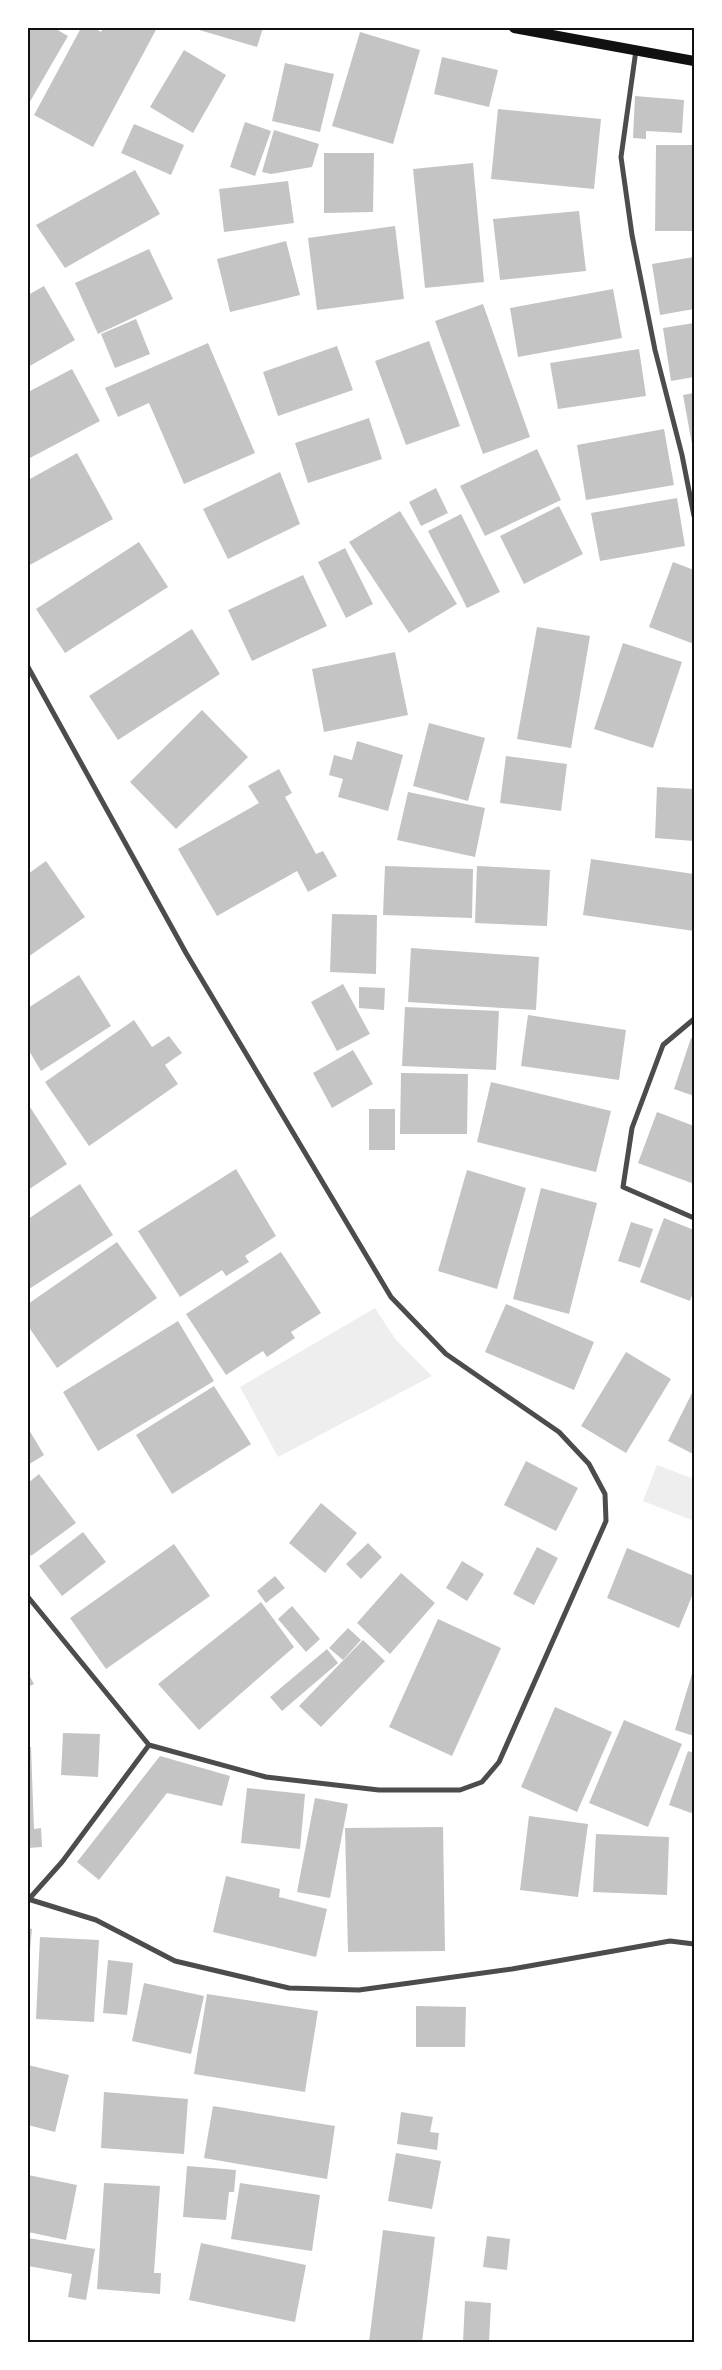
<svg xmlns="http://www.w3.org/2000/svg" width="722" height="2370" viewBox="0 0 722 2370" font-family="Manrope,sans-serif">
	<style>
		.green { fill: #eee }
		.building { fill: #c4c4c4 }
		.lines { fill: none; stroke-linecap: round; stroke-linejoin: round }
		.minor { stroke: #4c4c4c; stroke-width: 5 }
		.secondary { stroke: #111; stroke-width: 10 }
		.neatline { fill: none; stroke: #111; stroke-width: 2 }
	</style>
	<rect width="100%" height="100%" fill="#fff"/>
	<path class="green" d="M 375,1308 L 396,1340 L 432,1376 L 278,1457 L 240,1387 Z
		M 657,1465 L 694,1479 L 694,1521 L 643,1501 Z"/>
	<path class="building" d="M 28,28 L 54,28 L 68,36 L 28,105 Z
		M 81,28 L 94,28 L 101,32 L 103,28 L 157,28 L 93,147 L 34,115 Z
		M 196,28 L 263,28 L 257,47 L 196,29 Z
		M 360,32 L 420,50 L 393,144 L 332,126 Z
		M 184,50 L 226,75 L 193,133 L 150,107 Z
		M 442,57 L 498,70 L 489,107 L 434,94 Z
		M 285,63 L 334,74 L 320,132 L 272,121 Z
		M 635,96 L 684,100 L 682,133 L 646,131 L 646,139 L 633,138 Z
		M 498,109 L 601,119 L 594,189 L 491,179 Z
		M 245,122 L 271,131 L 255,176 L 230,167 Z
		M 134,124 L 184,145 L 171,175 L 121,153 Z
		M 274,130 L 319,144 L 312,167 L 271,174 L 262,172 Z
		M 656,145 L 694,145 L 694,231 L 655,231 Z
		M 324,153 L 374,153 L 373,212 L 324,213 Z
		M 473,163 L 484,282 L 425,288 L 413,169 Z
		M 135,170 L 160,214 L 65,268 L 36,225 Z
		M 288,181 L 294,223 L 224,232 L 219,189 Z
		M 579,211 L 586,271 L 500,280 L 493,219 Z
		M 395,226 L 404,299 L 317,310 L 308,238 Z
		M 286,241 L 300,295 L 230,312 L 217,259 Z
		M 149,249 L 173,299 L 98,334 L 75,283 Z
		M 694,257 L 694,309 L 660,315 L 652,264 Z
		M 44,286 L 75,340 L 28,367 L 28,295 Z
		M 613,289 L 622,338 L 518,357 L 510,308 Z
		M 483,304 L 530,437 L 483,454 L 435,321 Z
		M 136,319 L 150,354 L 115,368 L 101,334 Z
		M 694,323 L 694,377 L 671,381 L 663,328 Z
		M 429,341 L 460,426 L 406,445 L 375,361 Z
		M 208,343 L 255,453 L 184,484 L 149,403 L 118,417 L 105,388 Z
		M 337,346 L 353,390 L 278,416 L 263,372 Z
		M 639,349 L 646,396 L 558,409 L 550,363 Z
		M 72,369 L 100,421 L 28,459 L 28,392 Z
		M 694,393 L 694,455 L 683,395 Z
		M 369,418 L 382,459 L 308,483 L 295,443 Z
		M 664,429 L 674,485 L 586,500 L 577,445 Z
		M 537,449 L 561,500 L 485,536 L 460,486 Z
		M 77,453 L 113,519 L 28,566 L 28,480 Z
		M 280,472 L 300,524 L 228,559 L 203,509 Z
		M 436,488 L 448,513 L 421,526 L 409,502 Z
		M 677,498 L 685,546 L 600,561 L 591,513 Z
		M 559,506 L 583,554 L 524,584 L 500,536 Z
		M 400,511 L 457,604 L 409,633 L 349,542 Z
		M 461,514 L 500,592 L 467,608 L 428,531 Z
		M 139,542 L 168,587 L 65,653 L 36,609 Z
		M 345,548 L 373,604 L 346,618 L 318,562 Z
		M 673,562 L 694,570 L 694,644 L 649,627 Z
		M 303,575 L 327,626 L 252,661 L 228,610 Z
		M 537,627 L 590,636 L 571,748 L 517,739 Z
		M 192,629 L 220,674 L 118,740 L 89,696 Z
		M 623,643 L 682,662 L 653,748 L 594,729 Z
		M 395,652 L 408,715 L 324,732 L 312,669 Z
		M 202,710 L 248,757 L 176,829 L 130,782 Z
		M 429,723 L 485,738 L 468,801 L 413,786 Z
		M 357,741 L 403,755 L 388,811 L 338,797 L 343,779 L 329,775 L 334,755 L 352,760 Z
		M 506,756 L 567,764 L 561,811 L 500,803 Z
		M 279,769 L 292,793 L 285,797 L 316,854 L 323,851 L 337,876 L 308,892 L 297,871 L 217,916 L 178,849 L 259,803 L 248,786 Z
		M 657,787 L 694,789 L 694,841 L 655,838 Z
		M 408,792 L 485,808 L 475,857 L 397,840 Z
		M 591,859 L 694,874 L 694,931 L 583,915 Z
		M 46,861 L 85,917 L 28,957 L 28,874 Z
		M 385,866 L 473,869 L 472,918 L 383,915 Z
		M 477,866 L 550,870 L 547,926 L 475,923 Z
		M 332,914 L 377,915 L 376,974 L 330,972 Z
		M 411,948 L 539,957 L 536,1010 L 408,1002 Z
		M 79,975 L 111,1026 L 41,1071 L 28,1049 L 28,1008 Z
		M 343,984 L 370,1034 L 337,1051 L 311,1002 Z
		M 359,987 L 385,988 L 384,1010 L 359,1008 Z
		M 405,1007 L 499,1011 L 496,1070 L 402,1066 Z
		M 528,1015 L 626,1030 L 619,1080 L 521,1066 Z
		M 134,1020 L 152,1047 L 169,1036 L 182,1053 L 165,1065 L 178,1084 L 89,1146 L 45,1082 Z
		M 691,1038 L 694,1040 L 694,1096 L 674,1089 Z
		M 353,1050 L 373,1084 L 332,1108 L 313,1073 Z
		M 401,1073 L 468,1074 L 467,1134 L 400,1134 Z
		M 491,1082 L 611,1111 L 596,1172 L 477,1142 Z
		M 28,1104 L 67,1164 L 28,1190 Z
		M 369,1109 L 395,1109 L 395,1150 L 369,1150 Z
		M 657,1112 L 694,1126 L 694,1184 L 638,1163 Z
		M 236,1169 L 276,1236 L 245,1256 L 249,1262 L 226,1276 L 222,1270 L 180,1297 L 138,1231 Z
		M 467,1170 L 526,1188 L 497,1289 L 438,1271 Z
		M 80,1184 L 113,1235 L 29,1289 L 28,1219 Z
		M 541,1188 L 597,1203 L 569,1314 L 513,1299 Z
		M 664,1218 L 694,1230 L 694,1289 L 690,1301 L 640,1282 Z
		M 631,1222 L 653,1229 L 640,1268 L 618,1261 Z
		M 117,1242 L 157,1298 L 57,1368 L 28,1326 L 28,1304 Z
		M 281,1252 L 321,1313 L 291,1332 L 295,1338 L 267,1357 L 263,1351 L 226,1375 L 186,1314 Z
		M 506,1304 L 594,1342 L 574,1390 L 485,1352 Z
		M 178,1321 L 214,1381 L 98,1451 L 63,1392 Z
		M 626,1352 L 671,1379 L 626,1453 L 581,1426 Z
		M 214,1386 L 251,1444 L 172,1494 L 136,1435 Z
		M 694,1389 L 694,1451 L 693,1454 L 668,1441 Z
		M 28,1428 L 44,1455 L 28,1465 Z
		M 526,1461 L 578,1488 L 556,1531 L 504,1505 Z
		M 39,1474 L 76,1523 L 31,1556 L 28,1551 L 28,1483 Z
		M 321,1503 L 357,1533 L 325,1573 L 289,1543 Z
		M 83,1532 L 106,1562 L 62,1596 L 39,1566 Z
		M 368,1543 L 382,1557 L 361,1579 L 346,1564 Z
		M 174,1544 L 210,1596 L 106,1669 L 70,1618 Z
		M 537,1547 L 558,1558 L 534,1605 L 513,1594 Z
		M 627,1548 L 694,1576 L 694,1591 L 679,1628 L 607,1598 Z
		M 462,1561 L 484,1574 L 467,1601 L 446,1588 Z
		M 401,1573 L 435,1603 L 390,1654 L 357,1623 Z
		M 275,1576 L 285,1588 L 266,1603 L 257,1591 Z
		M 261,1602 L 294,1647 L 199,1730 L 158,1684 Z
		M 292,1606 L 320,1639 L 306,1652 L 278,1619 Z
		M 438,1619 L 501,1648 L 452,1756 L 389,1727 Z
		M 348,1628 L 361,1640 L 343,1660 L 329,1648 Z
		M 363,1640 L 385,1661 L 321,1727 L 299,1706 Z
		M 327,1649 L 338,1663 L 282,1711 L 270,1697 Z
		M 694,1667 L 694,1736 L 675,1730 Z
		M 28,1673 L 34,1684 L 28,1687 Z
		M 555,1707 L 612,1732 L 577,1812 L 521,1787 Z
		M 624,1720 L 682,1744 L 648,1827 L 589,1803 Z
		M 63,1733 L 100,1734 L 98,1777 L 61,1775 Z
		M 28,1747 L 31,1747 L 34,1829 L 41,1828 L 42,1847 L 28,1848 Z
		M 688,1751 L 694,1753 L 694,1814 L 669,1805 Z
		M 160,1756 L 230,1776 L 222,1806 L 167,1793 L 99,1880 L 77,1862 Z
		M 247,1788 L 305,1794 L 300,1849 L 241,1843 Z
		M 315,1798 L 348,1804 L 330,1898 L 297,1892 Z
		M 529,1816 L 588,1824 L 578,1897 L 520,1890 Z
		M 443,1827 L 445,1951 L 348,1952 L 345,1828 Z
		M 596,1834 L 669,1837 L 667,1895 L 593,1892 Z
		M 226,1876 L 280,1889 L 279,1897 L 327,1909 L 316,1957 L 213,1932 Z
		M 28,1928 L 32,1929 L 29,1960 L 28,1960 Z
		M 40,1937 L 99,1940 L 94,2022 L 36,2019 Z
		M 108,1960 L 133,1963 L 127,2015 L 103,2013 Z
		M 144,1983 L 204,1996 L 191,2054 L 132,2041 Z
		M 207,1994 L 318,2011 L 305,2092 L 194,2074 Z
		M 416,2006 L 466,2007 L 465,2047 L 416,2047 Z
		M 28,2065 L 69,2075 L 55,2132 L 28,2125 Z
		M 104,2092 L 188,2099 L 184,2154 L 101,2148 Z
		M 213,2106 L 335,2126 L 327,2179 L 204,2158 Z
		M 401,2112 L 433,2117 L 430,2132 L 439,2133 L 437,2150 L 397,2144 Z
		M 396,2153 L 441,2161 L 432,2209 L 388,2201 Z
		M 187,2166 L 236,2170 L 234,2192 L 229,2192 L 226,2220 L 183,2217 Z
		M 28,2175 L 77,2185 L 66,2240 L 28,2232 Z
		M 104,2183 L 160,2186 L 154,2273 L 161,2273 L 160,2294 L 97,2289 Z
		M 240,2183 L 320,2195 L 312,2251 L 231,2239 Z
		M 383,2230 L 435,2237 L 422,2342 L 369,2342 Z
		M 487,2236 L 510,2239 L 507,2270 L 483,2267 Z
		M 28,2238 L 95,2249 L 86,2300 L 68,2297 L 72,2274 L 28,2266 Z
		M 201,2243 L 306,2265 L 295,2322 L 189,2300 Z
		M 465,2301 L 491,2303 L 489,2342 L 463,2342 Z"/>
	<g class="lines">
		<path class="minor" d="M 636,50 L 621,157 L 632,235 L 655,350 L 682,455 L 694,516
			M 28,667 L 186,953 L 391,1297 L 446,1354 L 559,1432 L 589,1464 L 605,1494 L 606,1521 L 499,1762 L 482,1782 L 460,1790 L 379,1790 L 266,1777 L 149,1745 L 28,1597
			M 694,1019 L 663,1045 L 632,1128 L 623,1187 L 694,1218
			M 28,1899 L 96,1920 L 175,1961 L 289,1988 L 359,1990 L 512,1969 L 670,1941 L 694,1944
			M 29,1899 L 62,1862 L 149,1745"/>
		<path class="secondary" d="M 514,28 L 694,61"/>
	</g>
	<rect width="722" height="2370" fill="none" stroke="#ffffff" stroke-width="58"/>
	<rect x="29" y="29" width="664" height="2312" class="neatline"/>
</svg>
